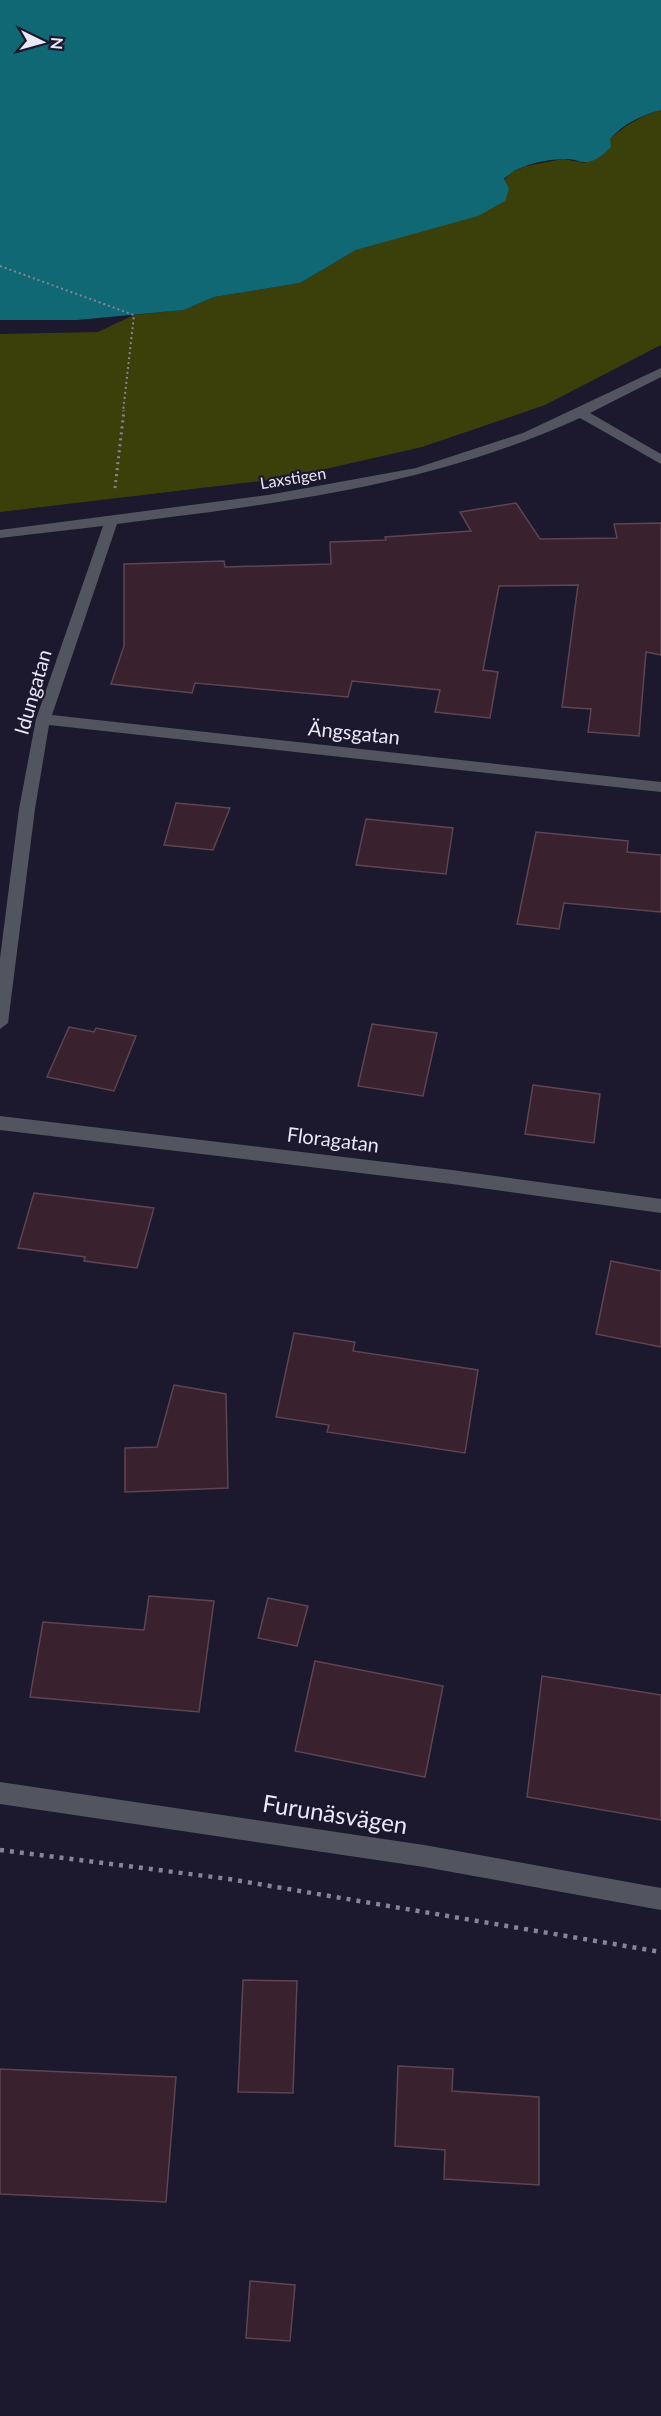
<svg xmlns="http://www.w3.org/2000/svg" width="661" height="2416" viewBox="0 0 661 2416" font-family="Lato,sans-serif">
	<style>
		.green { fill: #3b400b }
		.water { fill: #106875 }
		.building { fill: #39222e; stroke: #5d4451; stroke-width: 1.5 }
		.lines { fill: none; stroke-linecap: round; stroke-linejoin: round }
		.path-far2 { stroke: #878496; stroke-width: 2; stroke-dasharray: 2 3; stroke-linecap: butt }
		.path-far1 { stroke: #878496; stroke-width: 3; stroke-dasharray: 2 4; stroke-linecap: butt }
		.path { stroke: #878496; stroke-width: 4.5; stroke-dasharray: 4 6; stroke-linecap: butt }
		.minor { fill: #52555f; fill-rule: evenodd }
		.labels { text-anchor: middle; stroke-width: 4.5; stroke-linejoin: round; paint-order: stroke }
		.far-street-label { font-size: 16px; fill: #eae8f7; stroke: #1c182d }
		.street-label { font-size: 20px; fill: #eae8f7; stroke: #1c182d }
		.near-street-label { font-size: 24px; fill: #eae8f7; stroke: #1c182d }
	</style>
	<rect width="100%" height="100%" fill="#1c182d"/>
	<path class="green" d="M 661,110 L 661,345 L 545,405 L 422,447 L 286,478 L 0,512 L 0,334 L 98,332 L 134,315 L 184,310 L 214,297 L 300,283 L 356,250 L 478,215 L 510,173 L 526,166 L 563,159 L 585,163 C 610,139 626,120 661,110 Z"/>
	<path class="water" d="M 0,0 L 661,0 L 661,110 C 642,115 623,124 610,139 L 611,147 C 604,154 596,161 587,162 C 581,163 574,159 568,159 C 548,159 518,164 504,179 L 509,189 L 505,201 L 478,216 L 356,250 L 300,283 L 214,297 L 184,310 L 77,320 L 0,320 Z"/>
	<path class="building" d="M 516,503 L 540,539 L 617,538 L 614,524 L 661,523 L 661,655 L 646,652 L 639,736 L 588,732 L 591,709 L 562,707 L 578,585 L 499,586 L 483,670 L 498,672 L 490,718 L 435,712 L 440,690 L 352,681 L 348,697 L 195,683 L 192,693 L 111,684 L 124,646 L 124,564 L 224,561 L 225,567 L 331,564 L 330,542 L 386,540 L 385,537 L 471,531 L 460,512 Z
		M 176,803 L 230,808 L 213,850 L 164,845 Z
		M 366,819 L 453,828 L 446,874 L 356,865 Z
		M 536,832 L 628,841 L 627,852 L 661,855 L 661,912 L 564,903 L 559,929 L 517,924 Z
		M 372,1024 L 437,1033 L 423,1096 L 358,1086 Z
		M 69,1027 L 94,1032 L 96,1028 L 136,1036 L 114,1091 L 47,1077 Z
		M 533,1085 L 600,1094 L 594,1143 L 525,1134 Z
		M 34,1193 L 154,1208 L 137,1268 L 84,1261 L 85,1257 L 18,1248 Z
		M 611,1261 L 661,1271 L 661,1347 L 596,1334 Z
		M 294,1333 L 355,1342 L 353,1351 L 478,1370 L 465,1453 L 327,1432 L 329,1425 L 276,1417 Z
		M 174,1385 L 226,1394 L 228,1488 L 125,1492 L 125,1448 L 157,1447 Z
		M 149,1596 L 214,1601 L 199,1712 L 30,1697 L 43,1622 L 144,1630 Z
		M 268,1598 L 308,1606 L 297,1646 L 258,1638 Z
		M 315,1661 L 443,1686 L 425,1777 L 295,1751 Z
		M 542,1676 L 661,1695 L 661,1820 L 527,1797 Z
		M 243,1980 L 297,1981 L 293,2093 L 238,2092 Z
		M 398,2066 L 453,2069 L 452,2091 L 539,2097 L 539,2185 L 444,2179 L 445,2150 L 395,2146 Z
		M 0,2069 L 176,2077 L 166,2202 L 0,2194 Z
		M 250,2281 L 295,2285 L 290,2341 L 246,2338 Z"/>
	<g class="lines">
		<path class="path-far2" d="M 0,266 L 134,315 L 123,412"/>
		<path class="path-far1" d="M 115,488 L 124,410"/>
		<path class="path" d="M 0,1850 L 229,1879 L 661,1952"/>
		<path class="minor" d="M 661,368 L 661,377 L 590,413 L 661,454 L 661,464 L 580,418 C 428,487 280,503 117,524 L 52,715 L 661,782 L 661,792 L 49,725 L 35,809 L 8,1023 L 0,1029 L 0,958 L 19,809 L 36,719 L 103,526 L 0,538 L 0,530 L 268,495 L 416,468 L 523,433 Z
			M 0,1116 L 452,1170 L 661,1199 L 661,1213 L 452,1184 L 0,1130 Z
			M 0,1782 L 424,1845 L 661,1888 L 661,1910 L 424,1867 L 0,1804 Z"/>
	</g>
	<g class="labels">
		<g class="far-street-label">
			<text transform="translate(293 478) rotate(-9)" y="6">Laxstigen</text>
		</g>
		<g class="street-label">
			<text transform="translate(33 692) rotate(-74)" y="7">Idungatan</text>
			<text transform="translate(354 733) rotate(6)" y="7">Ängsgatan</text>
			<text transform="translate(333 1140) rotate(7)" y="7">Floragatan</text>
		</g>
		<g class="near-street-label">
			<text transform="translate(335 1815) rotate(9)" y="8">Furunäsvägen</text>
		</g>
	</g>
	<g transform="translate(42 42) rotate(95)" stroke="#1c182d" stroke-width="4.5" paint-order="stroke">
	<path d="M0-4.5L10 22L0 15L-10 22Z" fill="#eae8f7"/>
	<text y="-9" font-size="16" font-weight="bold" text-anchor="middle" fill="#eae8f7">N</text>
	</g>
</svg>
